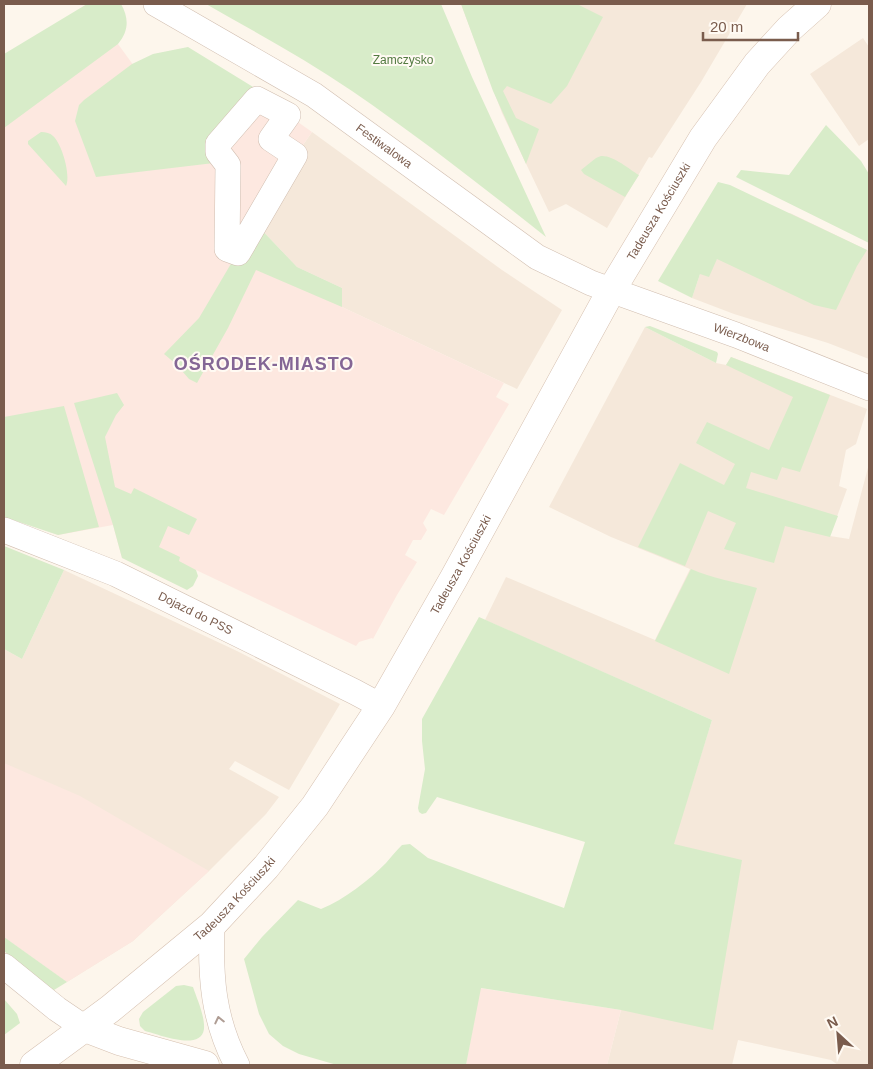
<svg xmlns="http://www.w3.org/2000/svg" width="873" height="1069" viewBox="0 0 873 1069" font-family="Helvetica,sans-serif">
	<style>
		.residential { fill: #f5e8da }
		.commercial { fill: #fde8e0 }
		.green { fill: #d8ecc9 }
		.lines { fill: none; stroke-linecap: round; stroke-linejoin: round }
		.street-casing { stroke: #d1beb0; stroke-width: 26 }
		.secondary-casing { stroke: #d6c0b0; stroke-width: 29 }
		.street { stroke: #fff; stroke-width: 25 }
		.secondary { stroke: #fff; stroke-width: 28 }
		.oneway { stroke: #af9d94 }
		.labels { text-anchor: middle; stroke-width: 4; stroke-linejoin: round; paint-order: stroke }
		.park-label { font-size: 12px; fill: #537a41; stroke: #fffaf3 }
		.street-label { font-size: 12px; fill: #7a5c4d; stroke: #fffaf3 }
		.district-label { font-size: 18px; font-weight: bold; letter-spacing: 1px; fill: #846695; stroke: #fffaf3 }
	</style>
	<rect width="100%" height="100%" fill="#fdf6ec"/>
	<path class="residential" d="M 461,4 L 747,4 L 701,82 L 652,158 L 649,157 L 607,228 L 566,204 L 549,212 L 502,113 Z
		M 863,38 L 869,47 L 869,139 L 859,146 L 810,74 Z
		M 312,132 L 502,270 L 562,310 L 517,389 L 342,307 L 342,288 L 297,267 L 255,223 L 296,155 Z
		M 790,213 L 869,251 L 869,359 L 828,343 L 734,314 L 692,298 L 700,274 L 717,259 Z
		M 645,327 L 716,363 L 726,365 L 731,357 L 867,409 L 856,444 L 846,450 L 839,486 L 847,489 L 830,536 L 849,539 L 869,464 L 869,1065 L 838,1065 L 831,1060 L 738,1040 L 732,1065 L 607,1065 L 621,1010 L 712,720 L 485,620 L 506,577 L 655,640 L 690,569 L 611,537 L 549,507 Z
		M 64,570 L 237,651 L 340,704 L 289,790 L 235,761 L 229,769 L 279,797 L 266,814 L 209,871 L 133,941 L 67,982 L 4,937 L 4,649 L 22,659 Z"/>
	<path class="commercial" d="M 118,44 L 142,77 L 288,115 L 312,132 L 296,155 L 255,224 L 297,267 L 342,288 L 342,307 L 504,383 L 496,397 L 509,404 L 444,515 L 431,509 L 423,523 L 427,530 L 421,540 L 413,540 L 405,555 L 417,562 L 397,595 L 373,639 L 372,638 L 359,642 L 356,646 L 196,570 L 122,558 L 113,525 L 58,535 L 4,515 L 4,65 Z
		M 4,763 L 80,796 L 209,871 L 133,941 L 67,982 L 4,937 Z
		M 480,988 L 621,1010 L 607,1065 L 466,1065 Z"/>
	<path class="green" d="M 87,4 L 121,4 C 129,18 129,31 118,44 L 4,128 L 4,54 Z
		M 206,4 L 441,4 L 472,77 L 546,237 C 483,187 419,137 352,91 C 305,59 255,32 206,4 Z
		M 461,4 L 577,4 L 603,17 L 567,86 L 551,104 L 507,86 L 503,91 L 516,118 L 539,129 L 526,164 L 493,91 Z
		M 188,47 L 263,93 L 214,163 L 96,177 L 75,121 L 79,105 L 84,100 L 132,64 L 153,54 Z
		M 826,125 L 861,161 L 869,174 L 869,243 L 736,177 L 741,170 L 789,175 Z
		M 41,132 C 46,132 50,133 53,136 C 62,144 71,175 66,186 L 28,144 L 28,141 Z
		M 601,156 C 613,155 629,169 639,175 L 625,197 L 584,174 L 581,170 L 596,158 Z
		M 718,182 L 730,185 L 867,250 L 857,266 L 836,310 L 814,305 L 717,259 L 709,277 L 700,274 L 692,298 L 658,281 Z
		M 255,223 L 297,267 L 342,288 L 342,307 L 256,270 L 228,328 L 197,383 L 189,379 L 176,364 L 164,354 L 199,318 Z
		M 650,326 L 717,352 L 718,354 L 716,363 L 645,327 Z
		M 731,357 L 830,395 L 800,472 L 782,467 L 777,480 L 751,472 L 746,488 L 838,516 L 830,537 L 785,526 L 774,563 L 724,549 L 736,523 L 708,511 L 685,566 L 638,547 L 680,463 L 724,485 L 735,464 L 696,443 L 707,422 L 769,450 L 793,397 L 726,365 Z
		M 117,393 L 124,405 L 116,415 L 105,437 L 115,487 L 131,494 L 134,488 L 197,519 L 189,535 L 168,526 L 159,547 L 180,557 L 179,561 L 196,570 L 198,576 L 193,586 L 187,590 L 122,558 L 113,525 L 74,403 Z
		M 64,406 L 99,527 L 58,535 L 4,517 L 4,417 Z
		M 4,546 L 64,570 L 22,659 L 4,649 Z
		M 691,569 C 712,578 735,582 757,588 L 729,674 L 655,641 Z
		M 479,617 L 712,720 L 674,844 L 742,860 L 713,1030 L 621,1010 L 481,988 L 466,1065 L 337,1065 L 299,1054 L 283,1046 L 269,1034 L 259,1014 L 244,959 L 262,937 L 298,900 L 321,909 C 345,899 368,881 386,863 C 391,857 396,851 402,845 L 410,844 L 428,858 L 564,908 L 585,842 L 437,797 L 426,813 L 422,814 L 419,812 L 418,808 L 425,769 L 422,741 L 422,719 Z
		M 4,937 L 67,982 L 54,990 L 43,985 L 4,951 Z
		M 184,985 L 193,987 C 197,999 205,1016 204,1029 C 201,1052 158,1034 145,1031 L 140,1026 L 139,1019 L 143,1012 L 176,986 Z
		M 4,999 L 17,1014 L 20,1023 L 4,1035 Z"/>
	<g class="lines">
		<g class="street-casing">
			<g id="street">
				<path id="s1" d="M 156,4 L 314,95 L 537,257 L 591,283 L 736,335 L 869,388"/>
				<path d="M 257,99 L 288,115 L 271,139 L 295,155 L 238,253 L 227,249 L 228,165 L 218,152 L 218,144 Z"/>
				<path id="s2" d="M 4,530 L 116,574 L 355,692 L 381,706"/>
				<path d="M 212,925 C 210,977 213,1019 237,1065"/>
				<path d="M 4,966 L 57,1009 L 85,1028"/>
			</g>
		</g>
		<g class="secondary-casing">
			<g id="secondary">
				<path d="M 85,1028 L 119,1041 L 205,1065"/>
				<path id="s3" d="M 34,1065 L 110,1009 L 212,925 L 266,867 L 315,806 L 381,706 L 454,578 L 611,291 L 703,138 L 757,64 L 789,29 L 817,4"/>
			</g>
		</g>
		<use href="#street" class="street"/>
		<use href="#secondary" class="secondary"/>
	</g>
	<defs><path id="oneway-chevron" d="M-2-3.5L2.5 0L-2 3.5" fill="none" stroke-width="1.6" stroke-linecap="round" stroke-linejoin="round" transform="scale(1.25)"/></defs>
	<use class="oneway" href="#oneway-chevron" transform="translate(219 1020) rotate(-103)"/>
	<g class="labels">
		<g class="park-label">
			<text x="403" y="64">Zamczysko</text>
		</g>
		<g class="street-label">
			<text dy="4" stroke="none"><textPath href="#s1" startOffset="269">Festiwalowa</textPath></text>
			<text dy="4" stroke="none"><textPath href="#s3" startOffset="1071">Tadeusza Kościuszki</textPath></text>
			<text dy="4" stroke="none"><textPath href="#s1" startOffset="678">Wierzbowa</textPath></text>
			<text dy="4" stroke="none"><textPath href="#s3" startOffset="666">Tadeusza Kościuszki</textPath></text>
			<text dy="4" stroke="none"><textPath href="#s2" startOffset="209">Dojazd do PSS</textPath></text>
			<text dy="4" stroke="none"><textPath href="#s3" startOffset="261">Tadeusza Kościuszki</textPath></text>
		</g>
		<g class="district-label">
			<text x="264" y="370">OŚRODEK-MIASTO</text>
		</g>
	</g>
	<rect width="873" height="1069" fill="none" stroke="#7a5c4d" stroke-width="10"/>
	<g transform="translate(838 1034) rotate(334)" stroke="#fffaf3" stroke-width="4" paint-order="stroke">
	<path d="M0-4L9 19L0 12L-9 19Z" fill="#7a5c4d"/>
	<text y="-8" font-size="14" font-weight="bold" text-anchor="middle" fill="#7a5c4d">N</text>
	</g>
	<path d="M703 32v8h95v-8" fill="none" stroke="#7a5c4d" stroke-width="2.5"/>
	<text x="710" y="32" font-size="15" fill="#7a5c4d" stroke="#fffaf3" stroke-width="4" paint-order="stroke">20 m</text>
</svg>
